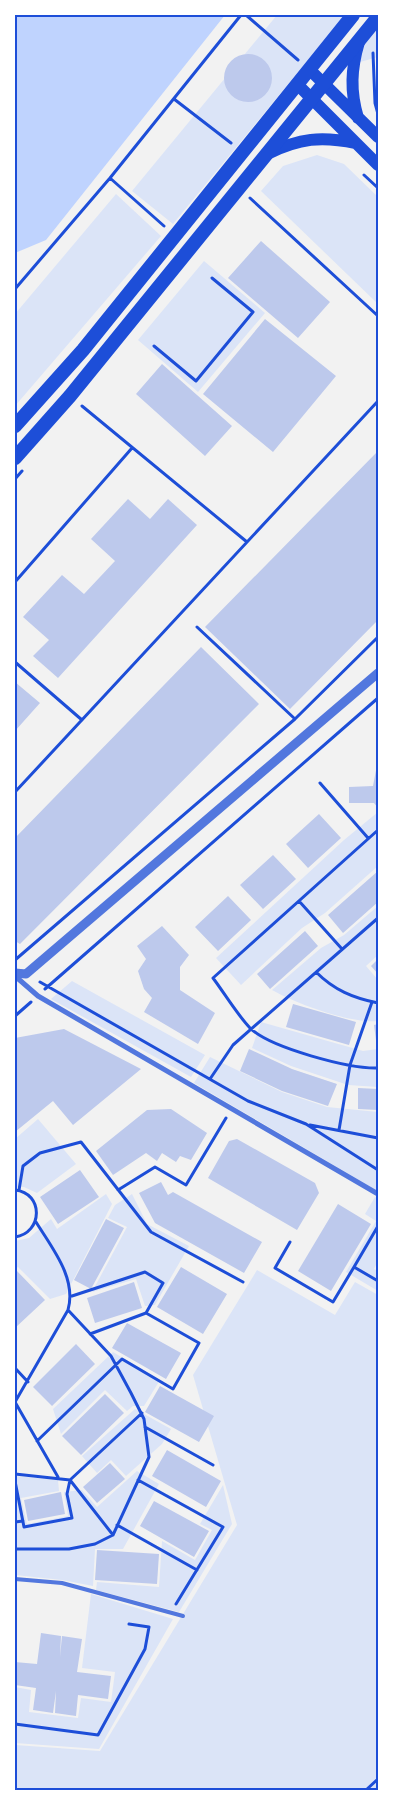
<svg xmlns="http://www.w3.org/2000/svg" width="393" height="1805" viewBox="0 0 393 1805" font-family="Montserrat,sans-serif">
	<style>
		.green { fill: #dbe4f7 }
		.water { fill: #bfd3fe }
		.building { fill: #bdc9ec }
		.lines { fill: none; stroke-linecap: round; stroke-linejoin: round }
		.path { stroke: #1d4ed8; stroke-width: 3 }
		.service { stroke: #5277de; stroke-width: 4 }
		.minor { stroke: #5277de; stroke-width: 5 }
		.tertiary { stroke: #5277de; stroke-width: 9 }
		.primary { stroke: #1d4ed8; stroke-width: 12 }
		.trunk { stroke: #1d4ed8; stroke-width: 14 }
		.neatline { fill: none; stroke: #1d4ed8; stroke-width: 2 }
	</style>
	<rect width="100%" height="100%" fill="#f2f2f2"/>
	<path class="green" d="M 277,15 L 345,15 L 173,224 L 132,191 Z
		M 378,26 L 378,57 L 360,62 L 365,43 Z
		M 317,155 L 344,164 L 378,197 L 378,304 L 261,191 L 283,166 Z
		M 116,194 L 161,236 L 15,406 L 15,314 Z
		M 204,261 L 265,313 L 198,392 L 138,340 Z
		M 378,812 L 378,866 L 325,913 L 302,928 L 241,985 L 216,958 L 344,840 Z
		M 378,906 L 378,955 L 366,966 L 378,980 L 378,1021 C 351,1024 297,1004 272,990 L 321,948 L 344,935 Z
		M 72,981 L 205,1055 L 191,1077 L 51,999 Z
		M 261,1022 L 363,1051 L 378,1049 L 378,1087 L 348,1085 L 291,1066 L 252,1048 Z
		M 210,1057 L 282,1092 L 327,1107 L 378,1112 L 378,1191 L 194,1083 Z
		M 38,1119 L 76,1164 L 37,1193 L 24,1187 L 15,1187 L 15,1139 Z
		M 106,1194 L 112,1204 L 66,1294 L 50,1299 L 18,1267 L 15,1269 L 15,1241 L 29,1238 L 51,1219 L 57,1229 Z
		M 132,1194 L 147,1224 L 189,1246 L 155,1305 L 145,1306 L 136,1279 L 92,1292 L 127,1227 L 108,1218 L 115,1205 Z
		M 375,1197 L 378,1199 L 378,1261 L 374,1269 L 378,1271 L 378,1291 L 346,1272 L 376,1221 L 365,1214 Z
		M 257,1270 L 335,1315 L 355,1282 L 378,1295 L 378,1790 L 15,1790 L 15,1745 L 100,1751 L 237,1525 L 193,1375 Z
		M 113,1352 L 160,1380 L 144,1406 L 133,1406 L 127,1411 L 105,1390 L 61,1434 L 53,1409 Z
		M 135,1409 L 171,1429 L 162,1444 L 126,1476 L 111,1460 L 97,1473 L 82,1456 Z
		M 137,1471 L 159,1484 L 123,1549 L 95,1549 L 93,1586 L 62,1580 L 15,1575 L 15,1476 L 58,1480 L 59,1491 L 21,1498 L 27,1524 L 68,1516 L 64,1492 L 82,1490 L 97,1507 Z
		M 223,1485 L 232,1524 L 179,1612 L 96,1590 L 97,1582 L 159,1587 L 162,1541 L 195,1560 L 212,1530 L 200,1524 Z
		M 91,1594 L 173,1619 L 99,1749 L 15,1743 L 15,1687 L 31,1690 L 29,1712 L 78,1718 L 81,1698 L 111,1702 L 115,1672 L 82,1668 Z"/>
	<path class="water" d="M 15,15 L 225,15 L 46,240 L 15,253 Z"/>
	<path class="building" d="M224 78a24 24 0 1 1 48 0a24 24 0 1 1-48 0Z
		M 261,241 L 330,302 L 298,338 L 228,278 Z
		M 265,319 L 336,376 L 273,452 L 203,394 Z
		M 162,364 L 232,426 L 205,456 L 136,394 Z
		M 378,451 L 378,620 L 290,709 L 205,627 Z
		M 128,499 L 150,519 L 168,499 L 197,525 L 58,678 L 33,656 L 49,640 L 23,617 L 62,575 L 84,594 L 115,561 L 91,539 Z
		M 201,647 L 259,704 L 20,944 L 15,941 L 15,838 Z
		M 15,682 L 40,703 L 15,731 Z
		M 377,765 L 378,808 L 374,803 L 349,803 L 349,787 L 373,786 Z
		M 319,814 L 341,838 L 308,868 L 286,844 Z
		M 273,855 L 296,879 L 263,909 L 240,885 Z
		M 378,871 L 378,902 L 343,933 L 328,915 Z
		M 228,896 L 251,920 L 218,951 L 195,927 Z
		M 162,926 L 189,955 L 180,967 L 180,990 L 215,1013 L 198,1044 L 144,1012 L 152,998 L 144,989 L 138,971 L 146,959 L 137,946 Z
		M 305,931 L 318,946 L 270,989 L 257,974 Z
		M 378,959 L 378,974 L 371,966 Z
		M 293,1004 L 356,1022 L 349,1045 L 286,1027 Z
		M 378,1024 L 378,1048 L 377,1048 L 374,1025 Z
		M 64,1029 L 141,1069 L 73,1125 L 53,1101 L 15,1132 L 15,1038 Z
		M 249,1049 L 292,1069 L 337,1084 L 328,1106 L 282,1091 L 240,1071 Z
		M 358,1088 L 378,1089 L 378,1110 L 358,1109 Z
		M 171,1109 L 207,1133 L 191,1160 L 180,1156 L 176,1162 L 162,1153 L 157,1161 L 146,1153 L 113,1175 L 96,1151 L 147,1110 Z
		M 237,1139 L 315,1183 L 319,1193 L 297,1230 L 208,1178 L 229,1141 Z
		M 80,1170 L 99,1197 L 58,1224 L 40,1197 Z
		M 161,1182 L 168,1195 L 173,1192 L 262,1242 L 244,1273 L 155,1223 L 139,1193 Z
		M 338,1204 L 371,1224 L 331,1291 L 298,1271 Z
		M 106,1219 L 124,1228 L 91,1289 L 74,1280 Z
		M 181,1267 L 227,1294 L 203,1334 L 157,1307 Z
		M 17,1271 L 45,1300 L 15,1328 L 15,1273 Z
		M 134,1282 L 142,1308 L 95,1323 L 87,1298 Z
		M 127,1323 L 181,1353 L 166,1379 L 112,1348 Z
		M 76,1344 L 95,1364 L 52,1406 L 33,1387 Z
		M 160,1386 L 214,1416 L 199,1442 L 145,1412 Z
		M 105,1394 L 124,1413 L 81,1455 L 62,1436 Z
		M 167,1450 L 221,1481 L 206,1507 L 152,1476 Z
		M 110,1463 L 125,1479 L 97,1503 L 83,1487 Z
		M 61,1492 L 65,1514 L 28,1521 L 24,1500 Z
		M 154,1501 L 209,1531 L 194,1557 L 140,1526 Z
		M 97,1550 L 159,1554 L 157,1584 L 95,1580 Z
		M 41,1633 L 61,1636 L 60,1657 L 62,1636 L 82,1639 L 77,1672 L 111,1676 L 108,1699 L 78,1695 L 76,1716 L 55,1713 L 56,1691 L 53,1713 L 33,1710 L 36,1688 L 15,1685 L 15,1662 L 37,1664 Z"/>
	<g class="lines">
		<path class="path" d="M 246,15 L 298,60
			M 373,53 L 375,103 L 378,114
			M 174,99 L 231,143
			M 364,175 L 378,188
			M 110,178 L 164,226
			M 250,198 L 378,316
			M 15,289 L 110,178 L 241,15
			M 154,346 L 196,381 L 253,312 L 212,278
			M 82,406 L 247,542
			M 15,479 L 22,471
			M 15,582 L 132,448
			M 197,627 L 295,719
			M 15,662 L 82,720
			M 320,783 L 368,838
			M 15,792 L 378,401
			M 378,830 L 213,978 C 225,994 236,1013 250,1028 C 270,1048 350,1069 378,1068
			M 299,901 L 342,949
			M 15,960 L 295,719 L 378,637
			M 316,972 C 334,990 353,998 378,1003
			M 40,982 L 248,1101 L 306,1124 L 378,1170
			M 45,989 L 378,698
			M 15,1016 L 31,1002
			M 210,1079 L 233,1045 L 378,918
			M 310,1125 L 378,1138
			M 339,1130 L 350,1065 L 372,1002
			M 15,1190 C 44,1193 43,1233 15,1237
			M 19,1190 L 23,1166 L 40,1153 L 81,1142 L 151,1232 L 243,1282
			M 118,1190 L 155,1167 L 186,1185 L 226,1118
			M 378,1226 L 354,1267 L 378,1281
			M 290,1242 L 275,1268 L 333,1302 L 354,1267
			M 72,1296 L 145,1272 L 163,1283 L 146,1313
			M 15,1368 L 28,1382
			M 145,1427 L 213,1465
			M 37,1441 L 122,1359 L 173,1389 L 199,1343 L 146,1313 L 90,1334
			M 15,1474 L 70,1480 L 113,1535
			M 58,1477 L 15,1402 L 68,1310
			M 138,1480 L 223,1527 L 176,1604
			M 15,1481 L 24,1527 L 72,1518 L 67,1494 L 70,1480 L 142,1413
			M 15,1522 L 23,1521
			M 117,1525 L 197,1570
			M 15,1549 L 69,1549 L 95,1544 L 113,1535 L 149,1457 L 144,1419 L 131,1393 L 111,1356 L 68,1310 C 77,1278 52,1248 36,1222
			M 15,1724 L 98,1735 L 145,1649 L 149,1627 L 129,1624
			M 366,1790 L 378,1779"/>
		<path class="service" d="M 15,1579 L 62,1583 L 183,1616"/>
		<path class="minor" d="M 15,976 L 38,996 L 378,1194"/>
		<path class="tertiary" d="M 15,973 L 26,974 L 378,673"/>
		<path class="primary" d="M 310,70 L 378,137
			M 298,85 L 378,165
			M 358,118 C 350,91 351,69 359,42
			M 267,154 C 300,138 321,136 356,143"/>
		<path class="trunk" d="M 15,426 L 83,350 L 353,15
			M 15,458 L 70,396 L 378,17"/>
	</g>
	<rect width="393" height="1805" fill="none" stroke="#ffffff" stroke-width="32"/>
	<rect x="16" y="16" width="361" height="1773" class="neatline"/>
</svg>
